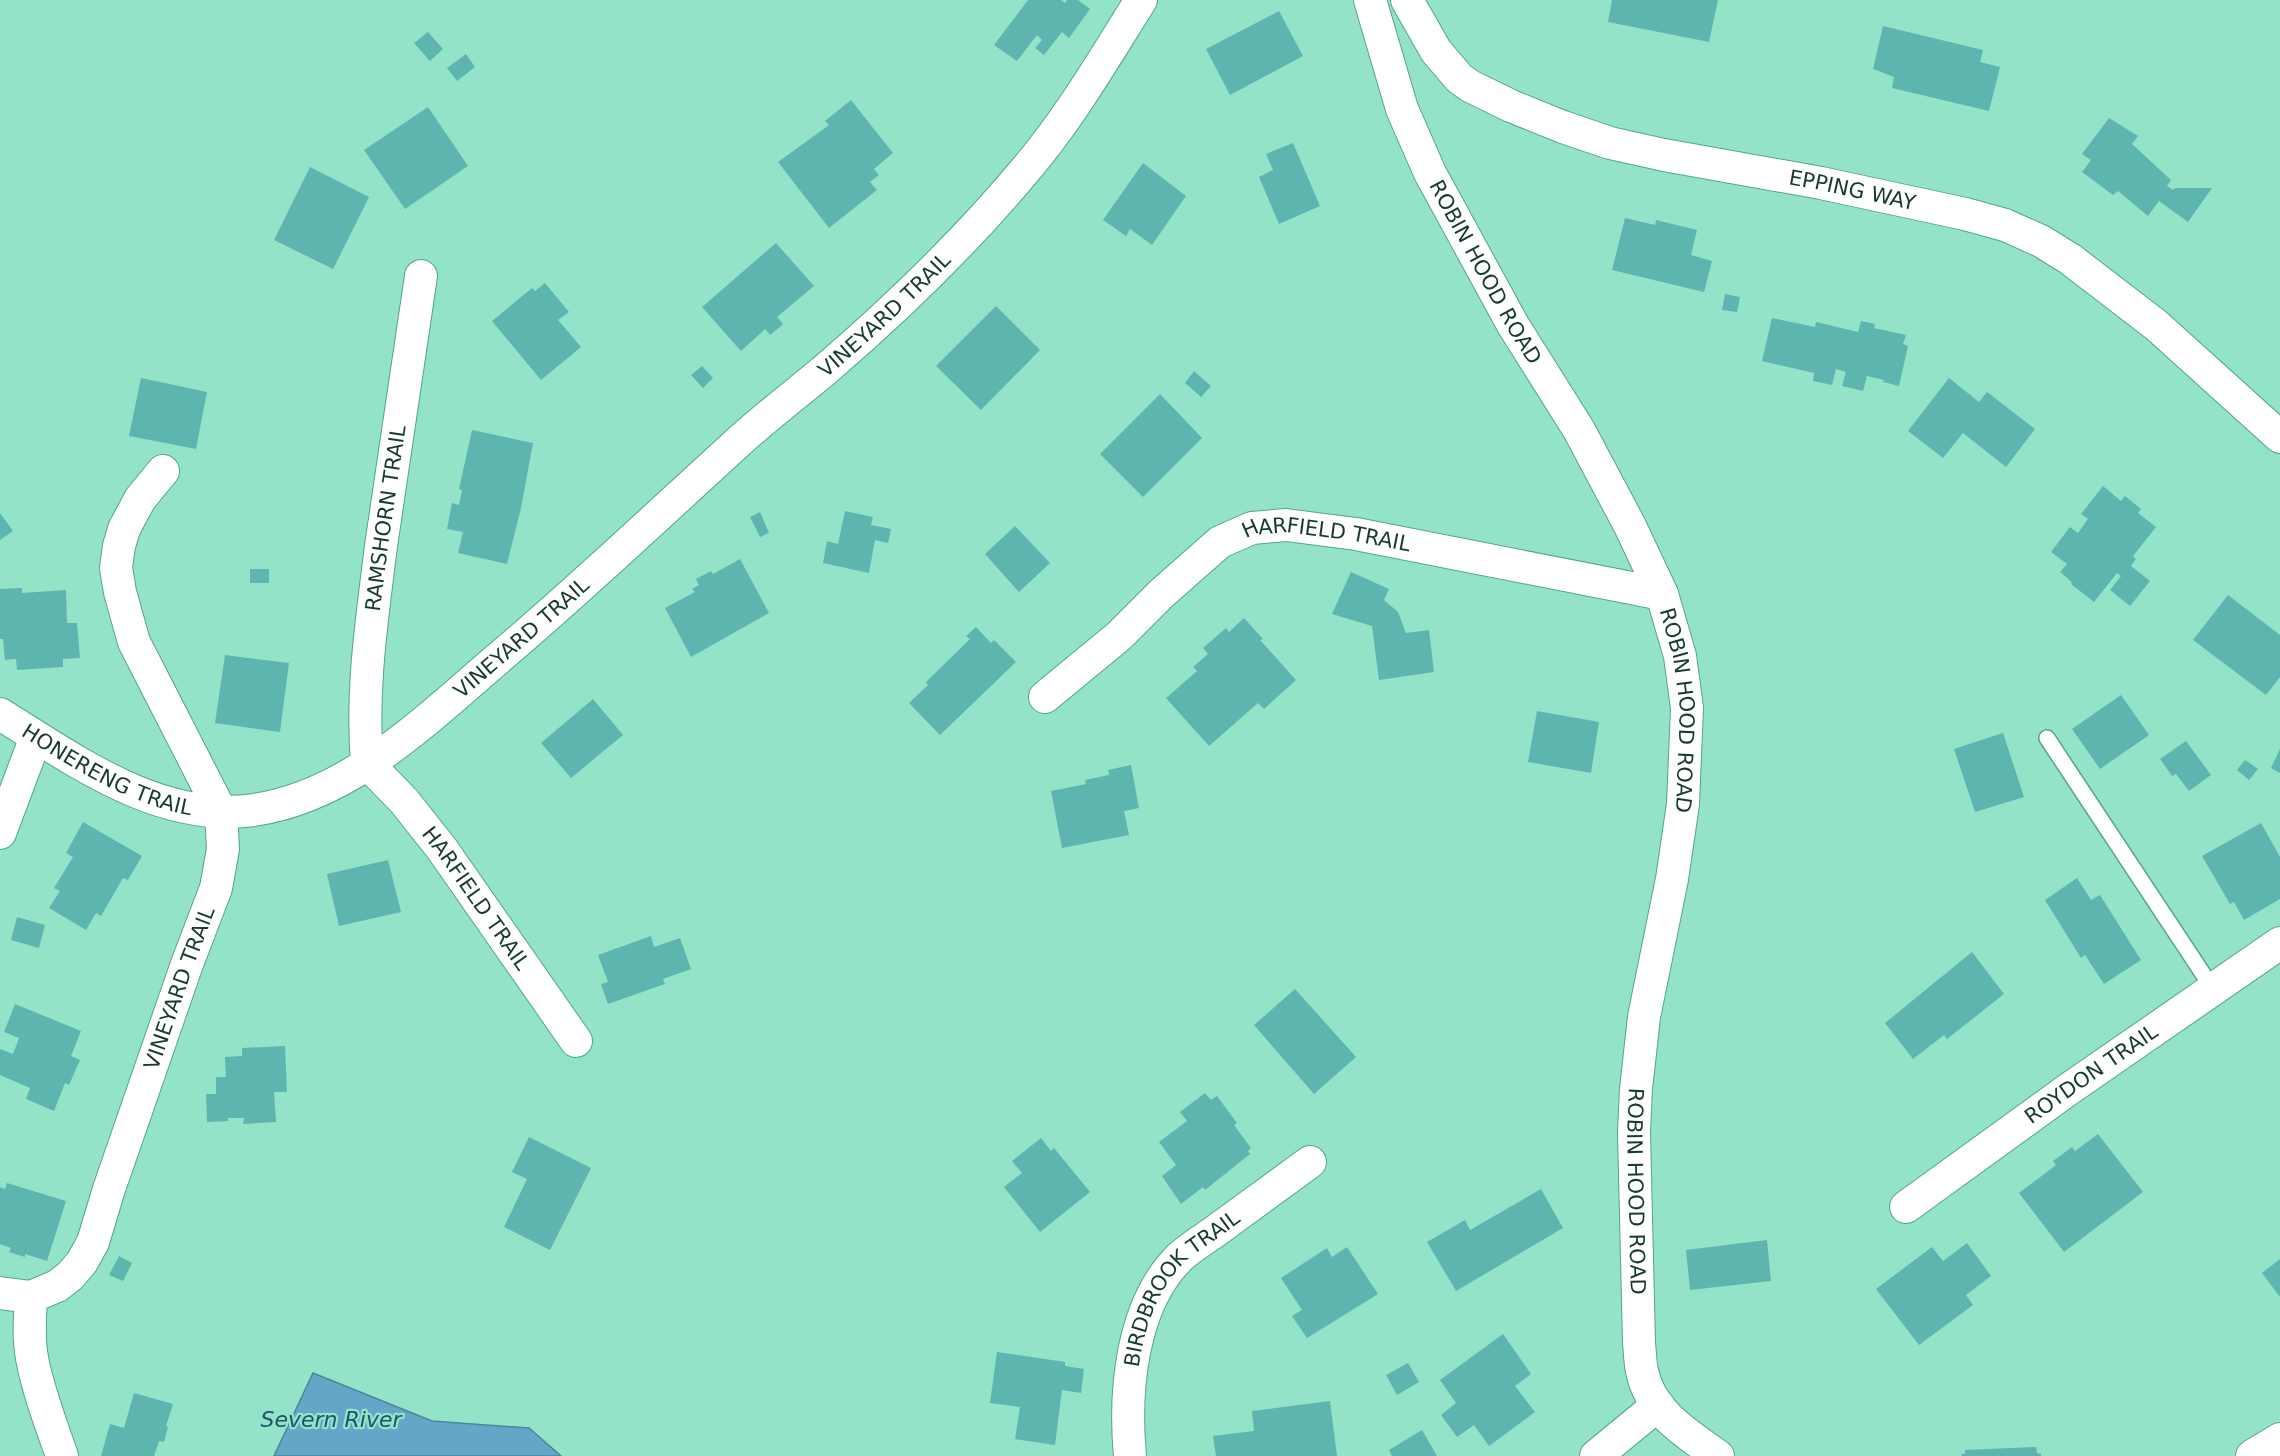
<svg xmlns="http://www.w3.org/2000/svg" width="2280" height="1456" viewBox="0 0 2280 1456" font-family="'DejaVu Sans',sans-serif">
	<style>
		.water { fill: #63a6c7; stroke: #4d869a; stroke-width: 1.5 }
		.building { fill: #5eb5b0 }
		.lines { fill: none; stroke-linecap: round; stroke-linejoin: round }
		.service-casing { stroke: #55a48c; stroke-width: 18 }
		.minor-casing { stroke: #55a48c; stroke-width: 34 }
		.service { stroke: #fff; stroke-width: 15 }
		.minor { stroke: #fff; stroke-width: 32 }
		.labels { text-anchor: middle; stroke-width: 4.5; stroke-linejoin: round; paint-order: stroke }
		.street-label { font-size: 21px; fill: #193a30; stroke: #93e3c9 }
		.water-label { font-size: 22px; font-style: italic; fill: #1e536b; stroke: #93e3c9 }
	</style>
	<rect width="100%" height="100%" fill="#93e3c9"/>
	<path class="water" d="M 313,1373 L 432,1421 L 529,1428 L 561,1456 L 274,1456 Z"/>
	<path class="building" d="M 1028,0 L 1061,0 L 1065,3 L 1067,0 L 1078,0 L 1090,9 L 1069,38 L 1062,32 L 1044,55 L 1035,48 L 1042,40 L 1037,35 L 1017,61 L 994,45 Z
		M 1612,0 L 1718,0 L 1709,42 L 1608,22 Z
		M 1279,11 L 1303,56 L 1230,95 L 1206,49 Z
		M 1883,26 L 1983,50 L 1980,62 L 2000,67 L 1989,111 L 1892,88 L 1894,77 L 1873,69 Z
		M 428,32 L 443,49 L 430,61 L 414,43 Z
		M 466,54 L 475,67 L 457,81 L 447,68 Z
		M 851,100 L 893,153 L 874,169 L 879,175 L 870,182 L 877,190 L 829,228 L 778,162 L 829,125 L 825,121 Z
		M 428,107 L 468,166 L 405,209 L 364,150 Z
		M 2109,118 L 2138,136 L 2132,144 L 2171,180 L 2167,186 L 2173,190 L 2175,188 L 2212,188 L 2188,222 L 2159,201 L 2148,216 L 2118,191 L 2113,195 L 2082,172 L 2091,160 L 2082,154 Z
		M 1293,143 L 1320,206 L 1279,224 L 1259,177 L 1273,170 L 1266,154 Z
		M 1143,163 L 1186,196 L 1152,245 L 1130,229 L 1126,236 L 1103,220 Z
		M 310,167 L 369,197 L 333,269 L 274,240 Z
		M 1625,218 L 1655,225 L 1656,220 L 1697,230 L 1691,255 L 1712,261 L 1704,292 L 1612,270 Z
		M 776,243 L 814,286 L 777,317 L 783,324 L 781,326 L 770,335 L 765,329 L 741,351 L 702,307 Z
		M 545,283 L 569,312 L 558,320 L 581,347 L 541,380 L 492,321 L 532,288 L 535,291 Z
		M 1725,294 L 1740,297 L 1737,312 L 1722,310 Z
		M 996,306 L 1040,350 L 981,410 L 936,366 Z
		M 1772,318 L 1815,327 L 1816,322 L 1858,332 L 1861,321 L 1875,324 L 1874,328 L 1906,335 L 1903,344 L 1908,346 L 1899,386 L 1883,382 L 1884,380 L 1867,376 L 1863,391 L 1842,386 L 1846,372 L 1836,369 L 1832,385 L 1813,381 L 1814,373 L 1762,361 Z
		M 702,366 L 713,378 L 703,388 L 691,375 Z
		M 1194,371 L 1211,386 L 1201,397 L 1185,383 Z
		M 141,378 L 207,392 L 196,449 L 129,436 Z
		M 1949,378 L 1979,402 L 1987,392 L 2035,429 L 2006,467 L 1963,433 L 1943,458 L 1908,431 Z
		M 1160,394 L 1202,438 L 1143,497 L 1100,454 Z
		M 472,430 L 533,443 L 521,508 L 507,564 L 458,553 L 463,532 L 447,529 L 452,503 L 459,505 L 462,490 L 459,489 Z
		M 2103,486 L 2121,501 L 2125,496 L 2141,509 L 2138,513 L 2156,527 L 2133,556 L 2136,559 L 2131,566 L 2150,581 L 2130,606 L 2110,590 L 2121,576 L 2117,573 L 2094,602 L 2071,584 L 2072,582 L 2060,572 L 2067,564 L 2051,552 L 2070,527 L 2078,533 L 2088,519 L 2081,514 Z
		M 845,511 L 873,517 L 871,525 L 891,529 L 888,543 L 875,540 L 869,573 L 823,563 L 827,541 L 838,544 Z
		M 760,512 L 769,533 L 760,537 L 750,517 Z
		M 0,513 L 13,531 L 0,540 Z
		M 1015,526 L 1050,563 L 1019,592 L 985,554 Z
		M 740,559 L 769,613 L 691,657 L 665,608 L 695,592 L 692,589 L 699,585 L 696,579 L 711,571 L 713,574 Z
		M 250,569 L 269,569 L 269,583 L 250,583 Z
		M 1351,572 L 1389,589 L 1384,600 L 1398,612 L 1406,633 L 1429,630 L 1434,672 L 1379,680 L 1372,626 L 1332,614 Z
		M 22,588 L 22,593 L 66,590 L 67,623 L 77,623 L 80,658 L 63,659 L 63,667 L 17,670 L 16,659 L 5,660 L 3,639 L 0,639 L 0,589 Z
		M 2228,595 L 2280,635 L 2280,677 L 2266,695 L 2193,640 Z
		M 1244,618 L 1263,639 L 1260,640 L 1296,680 L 1264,709 L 1258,703 L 1209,746 L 1166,698 L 1197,671 L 1193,667 L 1208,654 L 1203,648 L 1226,628 L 1229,632 Z
		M 976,627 L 991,643 L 994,640 L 1016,662 L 940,735 L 909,703 L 928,685 L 926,682 L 970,639 L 966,636 Z
		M 225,655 L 289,663 L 280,732 L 215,723 Z
		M 2121,695 L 2149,735 L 2100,769 L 2072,729 Z
		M 593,699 L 623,735 L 571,778 L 541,743 Z
		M 1537,711 L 1599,722 L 1591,773 L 1528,762 Z
		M 2003,733 L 2024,797 L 1975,812 L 1954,749 Z
		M 2186,741 L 2211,775 L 2189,791 L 2176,774 L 2172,776 L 2160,759 Z
		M 2280,749 L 2280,773 L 2271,768 Z
		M 2245,760 L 2258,769 L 2249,780 L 2237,770 Z
		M 1131,765 L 1139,808 L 1124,811 L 1129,835 L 1062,848 L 1051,791 L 1086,784 L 1085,780 L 1109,775 L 1108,770 Z
		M 83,822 L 142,856 L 128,880 L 123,878 L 101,916 L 96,913 L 86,930 L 49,908 L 60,891 L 54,888 L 73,857 L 66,853 Z
		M 2261,823 L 2280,857 L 2280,899 L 2244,920 L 2234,902 L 2230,904 L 2202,856 Z
		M 388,860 L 401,912 L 339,926 L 327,874 Z
		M 2077,878 L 2091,900 L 2100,895 L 2141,960 L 2104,984 L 2085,955 L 2081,958 L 2045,900 Z
		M 17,917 L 45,925 L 39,948 L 11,940 Z
		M 651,936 L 654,947 L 680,938 L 691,969 L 663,979 L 665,984 L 608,1004 L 601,984 L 608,982 L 598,955 Z
		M 1972,952 L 2004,994 L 1947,1039 L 1944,1035 L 1913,1059 L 1885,1023 Z
		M 1295,989 L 1356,1057 L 1314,1094 L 1254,1025 Z
		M 15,1004 L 81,1031 L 71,1056 L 80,1060 L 69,1085 L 65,1083 L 54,1111 L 26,1099 L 30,1088 L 0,1075 L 0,1049 L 13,1054 L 19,1038 L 4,1032 Z
		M 285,1046 L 287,1092 L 274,1092 L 276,1122 L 243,1124 L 244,1118 L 228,1118 L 228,1121 L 207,1122 L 206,1094 L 216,1094 L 216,1077 L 226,1077 L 225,1057 L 242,1056 L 242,1048 Z
		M 1205,1093 L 1211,1100 L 1217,1096 L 1237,1123 L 1234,1125 L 1251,1148 L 1248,1151 L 1250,1154 L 1205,1190 L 1203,1187 L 1181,1204 L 1162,1176 L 1176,1165 L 1159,1142 L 1187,1121 L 1180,1112 Z
		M 2098,1134 L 2143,1192 L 2064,1252 L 2019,1193 L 2056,1165 L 2053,1161 L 2072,1147 L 2075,1151 Z
		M 529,1137 L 591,1168 L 550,1250 L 504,1227 L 527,1179 L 512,1172 Z
		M 1041,1138 L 1051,1151 L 1054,1148 L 1090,1192 L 1040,1232 L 1004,1187 L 1022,1173 L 1012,1161 Z
		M 7,1183 L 66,1201 L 47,1261 L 25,1254 L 25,1257 L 9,1252 L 11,1248 L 0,1244 L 0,1187 L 5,1189 Z
		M 1541,1189 L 1563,1228 L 1456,1291 L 1427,1242 L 1465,1220 L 1470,1230 Z
		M 1767,1240 L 1771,1281 L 1690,1290 L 1686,1250 Z
		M 1967,1243 L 1991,1276 L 1966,1295 L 1973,1305 L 1919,1345 L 1876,1289 L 1932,1247 L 1943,1261 Z
		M 1347,1247 L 1378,1294 L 1307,1338 L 1292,1316 L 1302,1310 L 1281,1278 L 1327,1248 L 1332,1257 Z
		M 119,1256 L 132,1263 L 123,1281 L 109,1275 Z
		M 2280,1259 L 2280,1297 L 2262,1273 Z
		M 1503,1334 L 1531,1374 L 1515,1386 L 1535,1412 L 1489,1446 L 1474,1425 L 1457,1437 L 1441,1415 L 1456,1403 L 1440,1380 Z
		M 997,1352 L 1065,1362 L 1065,1366 L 1084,1369 L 1081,1393 L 1062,1390 L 1055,1445 L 1015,1439 L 1020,1407 L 990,1403 Z
		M 1408,1363 L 1419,1382 L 1397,1395 L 1386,1375 Z
		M 134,1393 L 173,1404 L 166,1426 L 168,1427 L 164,1442 L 159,1441 L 154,1456 L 101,1456 L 110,1424 L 124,1428 Z
		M 1330,1401 L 1337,1456 L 1216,1456 L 1213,1436 L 1254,1431 L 1252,1411 Z
		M 1422,1430 L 1437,1456 L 1392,1456 L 1389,1450 Z
		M 2036,1447 L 2037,1453 L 2041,1454 L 2041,1456 L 1962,1456 L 1961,1454 L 1965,1454 L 1965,1450 Z"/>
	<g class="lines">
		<g class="service-casing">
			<path id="service" d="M 2047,738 L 2213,989"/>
		</g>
		<g class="minor-casing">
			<g id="minor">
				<path id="s1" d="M 1370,0 L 1402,109 L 1430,173 L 1513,325 L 1579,430 L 1630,526 L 1662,594 L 1680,656 L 1687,708 L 1683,804 L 1672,879 L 1644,1017 L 1636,1089 L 1634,1132 L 1639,1343 C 1640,1352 1640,1362 1642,1371 C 1650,1412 1687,1434 1718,1456"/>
				<path id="s2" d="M 1407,0 L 1436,51 L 1459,78 L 1470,86 L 1511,106 L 1563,127 L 1610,143 L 1664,155 L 1821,183 L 1965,214 L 2005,225 L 2041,241 L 2070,259 L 2156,325 L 2280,437"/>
				<path id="s3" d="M 1045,697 L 1119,636 L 1161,594 L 1220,542 L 1252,528 L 1286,525 L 1356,534 L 1662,594"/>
				<path id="s4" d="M 0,714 C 76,761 159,823 254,810 C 349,796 424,722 494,662 C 576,593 654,519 734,446 C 763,419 795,395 826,369 C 897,308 967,240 1027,168 C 1071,116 1105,57 1141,0"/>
				<path id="s5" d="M 367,763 C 361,690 372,619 381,546 C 394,456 408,366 421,276"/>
				<path id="s6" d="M 367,763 L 404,801 L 442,849 L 576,1041"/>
				<path d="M 0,833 L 36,737"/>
				<path id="s7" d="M 1906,1207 L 2066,1091 L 2280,943"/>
				<path d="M 0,1293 L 31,1297"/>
				<path id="s8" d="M 31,1297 L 57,1286 L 70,1276 L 82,1262 L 93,1242 L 109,1189 L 187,964 L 216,888 L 223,849 L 221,812 L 134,642 L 120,592 L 116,568 L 119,546 L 124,529 L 140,499 L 163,471"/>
				<path d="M 31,1297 C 30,1317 28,1337 32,1358 C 38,1391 51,1424 62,1456"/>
				<path id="s9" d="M 1130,1456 C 1124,1392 1131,1305 1180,1257 C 1192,1246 1208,1237 1221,1227 C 1250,1206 1280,1184 1310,1162"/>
				<path d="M 1596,1456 L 1658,1405"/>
				<path d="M 2252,1456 L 2280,1439"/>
			</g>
		</g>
		<use href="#service" class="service"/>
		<use href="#minor" class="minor"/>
	</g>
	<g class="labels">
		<g class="street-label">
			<text dy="7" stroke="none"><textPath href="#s2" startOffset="506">EPPING WAY</textPath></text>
			<text dy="7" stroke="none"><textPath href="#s1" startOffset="297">ROBIN HOOD ROAD</textPath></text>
			<text dy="7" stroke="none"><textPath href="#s4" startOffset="1086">VINEYARD TRAIL</textPath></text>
			<text dy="7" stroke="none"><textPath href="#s5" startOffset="246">RAMSHORN TRAIL</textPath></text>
			<text dy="7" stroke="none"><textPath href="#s3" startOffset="344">HARFIELD TRAIL</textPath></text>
			<text dy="7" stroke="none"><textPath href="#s4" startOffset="600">VINEYARD TRAIL</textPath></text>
			<text dy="7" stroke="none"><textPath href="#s1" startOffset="783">ROBIN HOOD ROAD</textPath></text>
			<text dy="7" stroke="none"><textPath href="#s4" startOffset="122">HONERENG TRAIL</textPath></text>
			<text dy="7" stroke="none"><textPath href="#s6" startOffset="174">HARFIELD TRAIL</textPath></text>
			<text dy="7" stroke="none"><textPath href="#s8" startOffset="354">VINEYARD TRAIL</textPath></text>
			<text dy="7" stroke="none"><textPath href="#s7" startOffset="228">ROYDON TRAIL</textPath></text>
			<text dy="7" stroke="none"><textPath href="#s1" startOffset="1269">ROBIN HOOD ROAD</textPath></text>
			<text dy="7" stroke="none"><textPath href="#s9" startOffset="186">BIRDBROOK TRAIL</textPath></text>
		</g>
		<g class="water-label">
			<text x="331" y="1427">Severn River</text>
		</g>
	</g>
</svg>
